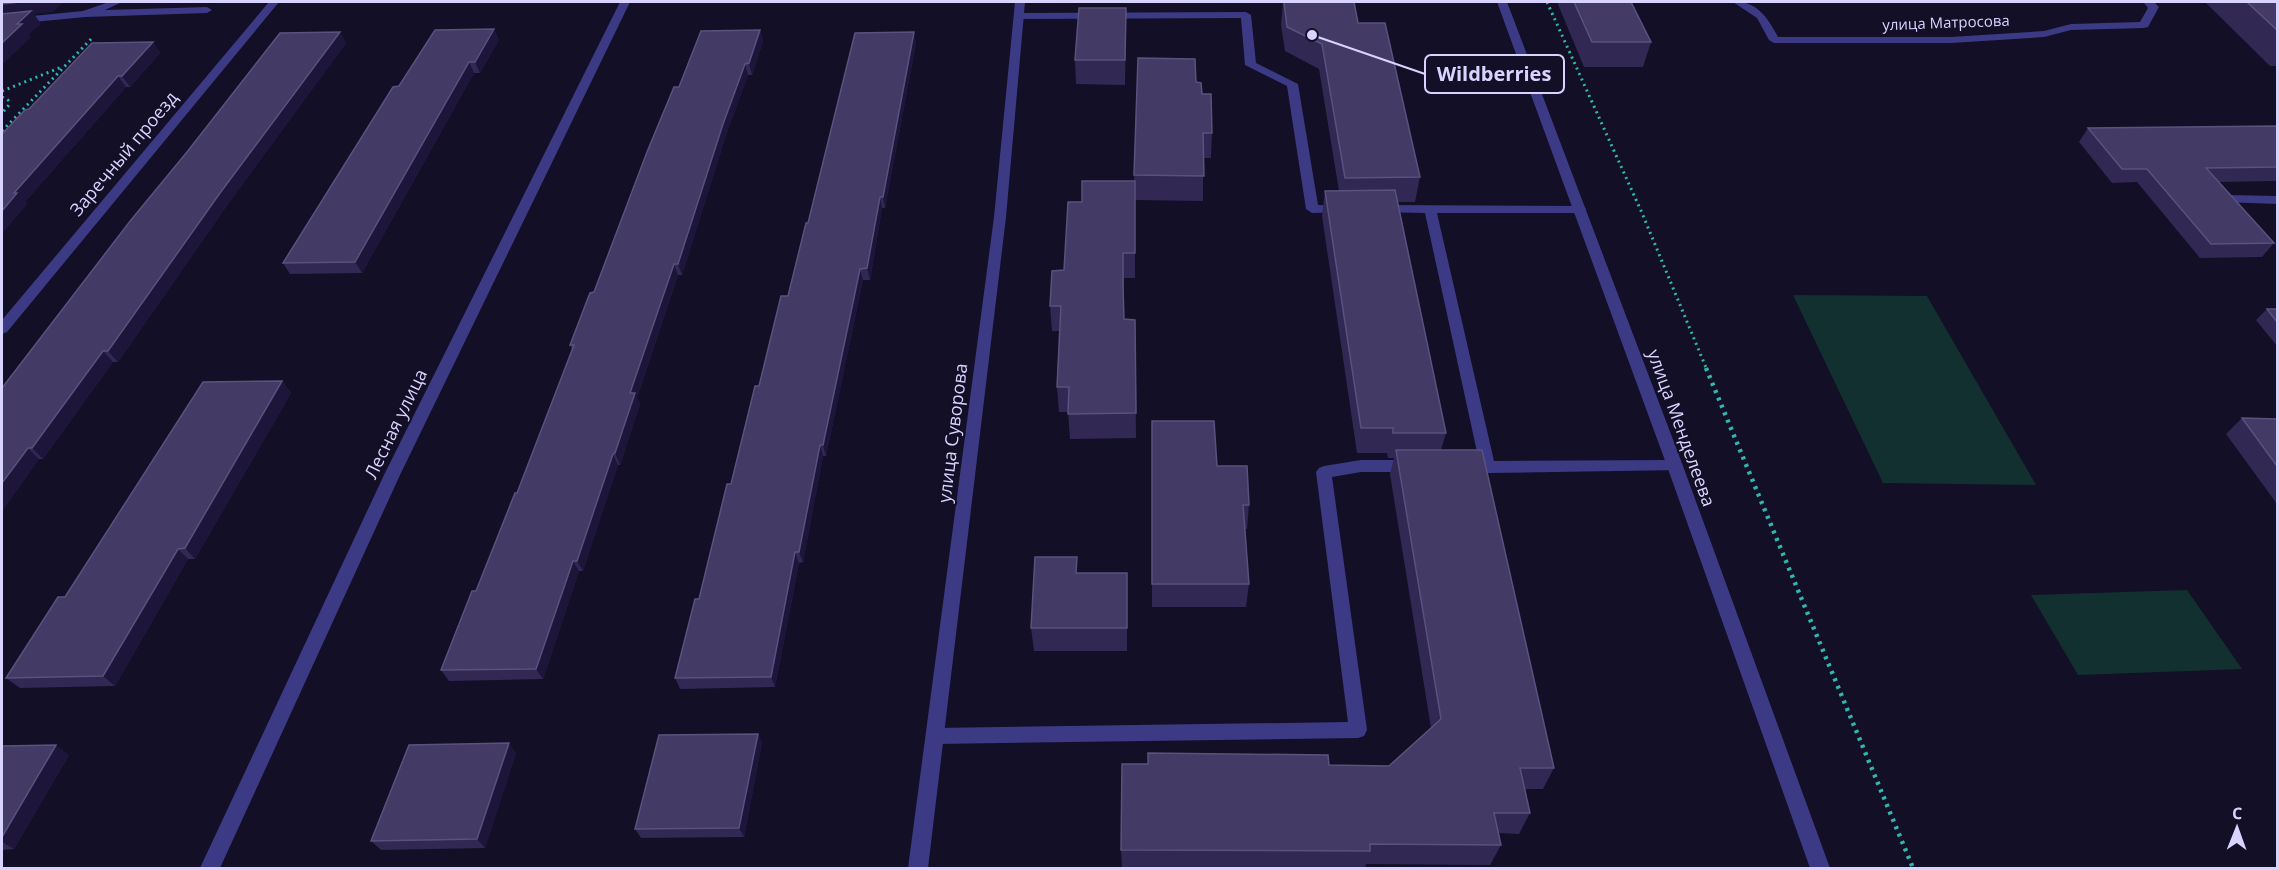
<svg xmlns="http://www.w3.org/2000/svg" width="2279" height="870" viewBox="0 0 2279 870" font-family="'Open Sans',sans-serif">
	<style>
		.green { fill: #12302f }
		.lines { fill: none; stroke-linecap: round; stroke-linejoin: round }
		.path-far1 { stroke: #2fb8b0; stroke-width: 3; stroke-dasharray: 2 4; stroke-linecap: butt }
		.path { stroke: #2fb8b0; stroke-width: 4.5; stroke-dasharray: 3 5; stroke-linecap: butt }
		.service { fill: #3d3a85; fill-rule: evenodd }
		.minor { fill: #3d3a85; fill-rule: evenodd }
		.tertiary { fill: #3d3a85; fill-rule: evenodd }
		.wall { fill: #312854 }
		.shaded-wall { fill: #1d163a }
		.building { fill: #433a66; stroke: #5a527e; stroke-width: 1.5 }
		.labels { text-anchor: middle; stroke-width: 4.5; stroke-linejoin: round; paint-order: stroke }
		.far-street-label { font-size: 15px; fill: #d9d4ff; stroke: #130f26 }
		.street-label { font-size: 18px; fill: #d9d4ff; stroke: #130f26 }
		.leader { fill: none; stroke: #d9d4ff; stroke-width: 2 }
		.callout-dot { fill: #d9d4ff; stroke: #130f26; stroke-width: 2 }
		.callout { fill: #130f26; stroke: #d9d4ff; stroke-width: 2 }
		.callout-label { font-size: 20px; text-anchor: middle; font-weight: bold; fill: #d9d4ff }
	</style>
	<rect width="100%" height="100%" fill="#130f26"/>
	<path class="green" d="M 1793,295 L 1927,296 L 2036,485 L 1883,483 Z
		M 2187,590 L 2242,669 L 2078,675 L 2031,595 Z"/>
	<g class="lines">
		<path class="path-far1" d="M 1547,2 L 1642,213 L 1707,370
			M 2,91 L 62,67
			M 2,97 L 8,100 L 9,105 L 2,113
			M 2,131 L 93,37"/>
		<path class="path" d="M 1706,368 L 1913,868"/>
		<path class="service" d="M 109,2 L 122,2 L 105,10 L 207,7 L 212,10 L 207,13 L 85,17 L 2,25 L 2,19 L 83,11 Z
			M 1246,12 L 1251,15 L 1256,63 L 1298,84 L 1318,205 L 1347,206 L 1349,209 L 1347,212 L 1312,213 L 1306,209 L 1287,86 L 1245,65 L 1241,18 L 1019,19 L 1014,16 L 1019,13 Z
			M 2226,195 L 2278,196 L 2278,204 L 2222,202 L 2220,199 Z
			M 1379,205 L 1584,206 L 1586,209 L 1584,212 L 1580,213 L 1437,213 L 1494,461 L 1675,460 L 1680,462 L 1683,466 L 1680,470 L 1488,473 L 1461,471 L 1458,467 L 1461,463 L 1479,461 L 1425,213 L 1375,212 L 1373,209 L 1375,206 Z
			M 1361,460 L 1412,460 L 1417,462 L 1420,466 L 1417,470 L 1412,472 L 1361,472 L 1332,477 L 1367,730 L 1364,736 L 1358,738 L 935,744 L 929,742 L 926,736 L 929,730 L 935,728 L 1348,722 L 1316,472 L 1319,468 L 1324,466 Z"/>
		<path class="minor" d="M 269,2 L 279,2 L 7,332 L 2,334 L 2,320 Z
			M 620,2 L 630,2 L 400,475 L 220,868 L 200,868 L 384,475 Z
			M 1015,2 L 1025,2 L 1006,217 L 928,868 L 908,868 L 994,217 Z
			M 1733,2 C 1756,0 1768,18 1778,37 L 1951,37 L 2044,31 L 2071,24 L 2140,22 L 2148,8 L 2143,2 L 2154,2 L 2159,7 L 2148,27 L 2144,28 L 2071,30 L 2044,37 L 1951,43 L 1774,43 L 1769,40 L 1757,18 Z"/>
		<path class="tertiary" d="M 1497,2 L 1507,2 L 1683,466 L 1830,868 L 1810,868 L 1667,466 Z"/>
	</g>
	<path class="wall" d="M 1283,2 L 1354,2 L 1358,23 L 1420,177 L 1415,202 L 1398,202 L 1446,433 L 1441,450 L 1554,768 L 1543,789 L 1525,789 L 1530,813 L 1519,834 L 1498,833 L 1501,845 L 1490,865 L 1366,864 L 1365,868 L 1122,868 L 1121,850 L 1329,765 L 1389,766 L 1431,728 L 1390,474 L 1394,458 L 1388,458 L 1387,453 L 1357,453 L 1322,216 L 1325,191 L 1339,191 L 1319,69 L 1285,51 L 1281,25 Z
		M 1557,2 L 1631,2 L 1651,42 L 1643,67 L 1584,67 Z
		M 2205,2 L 2277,2 L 2277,66 L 2270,66 Z
		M 494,29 L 499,40 L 480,73 L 474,73 L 362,273 L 290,274 L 283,263 Z
		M 760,30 L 763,41 L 752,75 L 748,75 L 726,135 L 682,275 L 678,275 L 637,398 L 640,404 L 620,465 L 618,465 L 583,571 L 579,571 L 543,679 L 449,681 L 441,670 L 476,591 L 517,493 L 572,350 L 570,345 L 594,292 L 679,87 Z
		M 1126,32 L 1125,85 L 1076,84 L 1075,60 Z
		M 153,42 L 160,53 L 130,87 L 126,87 L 25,202 L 27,204 L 2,233 L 29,109 Z
		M 346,43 L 228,204 L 118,362 L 113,362 L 43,459 L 39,459 L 2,511 L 2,388 Z
		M 916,43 L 885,208 L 882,208 L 870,280 L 863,280 L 826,456 L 823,456 L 803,562 L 799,563 L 775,687 L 680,689 L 675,678 L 699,599 L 731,484 L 788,296 L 808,223 Z
		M 1138,58 L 1196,82 L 1202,94 L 1212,133 L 1211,158 L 1203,158 L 1203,201 L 1135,200 L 1135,278 L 1124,278 L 1124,319 L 1135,320 L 1136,438 L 1070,439 L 1068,412 L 1059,412 L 1057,387 L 1059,331 L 1052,331 L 1050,306 L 1064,270 L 1082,202 L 1134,181 Z
		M 2277,126 L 2277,181 L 2219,182 L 2274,243 L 2262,257 L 2200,258 L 2137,182 L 2112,183 L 2079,142 L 2088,128 Z
		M 2267,309 L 2277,309 L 2277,346 L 2256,320 Z
		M 282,381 L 291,393 L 195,559 L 188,559 L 115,686 L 20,688 L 6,678 L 65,597 Z
		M 2242,418 L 2277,419 L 2277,504 L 2226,434 Z
		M 1152,446 L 1217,466 L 1249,505 L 1247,529 L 1245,529 L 1249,584 L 1246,607 L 1152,607 Z
		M 1078,573 L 1127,573 L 1127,651 L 1034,651 L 1031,628 Z
		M 758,734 L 762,743 L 744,837 L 641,838 L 635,829 Z
		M 2,746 L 69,755 L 14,849 L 2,850 Z
		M 516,753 L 485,848 L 381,850 L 371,841 Z"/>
	<path class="shaded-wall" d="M 20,2 L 64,2 L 53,12 L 34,14 L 41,24 L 29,34 L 31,37 L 2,65 L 2,4 Z
		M 1126,8 L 1126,32 L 1125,85 L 1125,60 Z
		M 494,29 L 499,40 L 480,73 L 475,62 Z
		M 760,30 L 763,41 L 752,75 L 749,63 Z
		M 340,32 L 346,43 L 228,204 L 118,362 L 108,351 L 220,193 Z
		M 914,32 L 916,43 L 885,208 L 883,197 Z
		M 153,42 L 160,53 L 130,87 L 122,76 Z
		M 469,62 L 474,73 L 362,273 L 355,262 Z
		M 745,64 L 748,75 L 726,135 L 682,275 L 678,264 L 723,124 Z
		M 118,76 L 126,87 L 25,202 L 27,204 L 2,233 L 2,211 L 14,193 Z
		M 880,197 L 882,208 L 870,280 L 867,268 Z
		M 674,264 L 678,275 L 637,398 L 640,404 L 620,465 L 615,453 L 630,393 Z
		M 860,269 L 863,280 L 826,456 L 823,445 Z
		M 103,351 L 113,362 L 43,459 L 32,448 Z
		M 282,381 L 291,393 L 195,559 L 185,548 Z
		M 820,445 L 823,456 L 803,562 L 799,552 Z
		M 28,448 L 39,459 L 2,511 L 2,483 Z
		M 613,454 L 618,465 L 583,571 L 577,561 Z
		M 178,549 L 188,559 L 115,686 L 103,676 Z
		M 795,552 L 799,563 L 775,687 L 771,677 Z
		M 573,561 L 579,571 L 543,679 L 536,669 Z
		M 758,734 L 762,743 L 744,837 L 739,828 Z
		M 509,743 L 516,753 L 485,848 L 477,839 Z
		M 56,745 L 69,755 L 14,849 L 2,842 L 2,837 Z"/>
	<path class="building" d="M 2,2 L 20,2 L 2,4 Z
		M 1284,2 L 1354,2 L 1358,23 L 1385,23 L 1420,177 L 1345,178 L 1322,44 L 1287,27 Z
		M 1574,2 L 1631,2 L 1651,42 L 1592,42 Z
		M 2247,2 L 2277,2 L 2277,30 Z
		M 1079,8 L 1126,8 L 1125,60 L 1075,60 Z
		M 31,11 L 17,24 L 22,24 L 2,43 L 2,14 Z
		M 494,29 L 475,62 L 469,62 L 355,262 L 283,263 L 393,87 L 399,86 L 435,30 Z
		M 760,30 L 749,63 L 745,64 L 723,124 L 678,264 L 674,264 L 630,393 L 635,393 L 615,453 L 613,454 L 577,561 L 573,561 L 536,669 L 441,670 L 472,591 L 476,591 L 515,493 L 517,493 L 574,345 L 570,345 L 590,293 L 594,292 L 647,152 L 674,87 L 679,87 L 701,31 Z
		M 340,32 L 220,193 L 108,351 L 103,351 L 32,448 L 28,448 L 2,483 L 2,388 L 131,220 L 187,152 L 280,33 Z
		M 914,32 L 883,197 L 880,197 L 867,268 L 860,269 L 823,445 L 820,445 L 799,552 L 795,552 L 771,677 L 675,678 L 695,599 L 699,599 L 727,484 L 731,484 L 755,386 L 759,386 L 781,296 L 788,296 L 806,223 L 808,223 L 855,33 Z
		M 153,42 L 122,76 L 118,76 L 14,193 L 17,193 L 2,211 L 2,134 L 25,110 L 29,109 L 92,43 Z
		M 1138,58 L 1195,59 L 1196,82 L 1201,83 L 1202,94 L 1211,94 L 1212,133 L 1203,133 L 1204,176 L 1134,175 Z
		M 2277,126 L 2277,167 L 2206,168 L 2274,243 L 2211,244 L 2147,169 L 2122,169 L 2088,128 Z
		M 1082,181 L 1135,181 L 1135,253 L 1123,253 L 1123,287 L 1124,319 L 1135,320 L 1136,413 L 1068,414 L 1069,387 L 1057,387 L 1061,306 L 1050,306 L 1052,271 L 1064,270 L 1068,202 L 1082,202 Z
		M 1395,190 L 1446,433 L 1393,433 L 1393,428 L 1361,428 L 1325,191 Z
		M 2267,309 L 2277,309 L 2277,322 Z
		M 282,381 L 185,548 L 178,549 L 103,676 L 6,678 L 58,597 L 65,597 L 203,382 Z
		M 2242,418 L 2277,419 L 2277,466 Z
		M 1152,421 L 1214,421 L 1217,466 L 1247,466 L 1249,505 L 1243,505 L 1249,584 L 1152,584 Z
		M 1396,450 L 1482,450 L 1554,768 L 1520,768 L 1530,813 L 1494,813 L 1501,845 L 1370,844 L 1370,851 L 1121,850 L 1122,764 L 1148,764 L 1148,753 L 1328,755 L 1329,765 L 1389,766 L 1441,719 Z
		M 1035,557 L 1077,557 L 1076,573 L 1127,573 L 1127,628 L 1031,628 Z
		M 758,734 L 739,828 L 635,829 L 659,735 Z
		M 509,743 L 477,839 L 371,841 L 409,745 Z
		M 56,745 L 2,837 L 2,746 Z"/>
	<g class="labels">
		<g class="far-street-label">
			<text transform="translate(1946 23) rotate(-2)" y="5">улица Матросова</text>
		</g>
		<g class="street-label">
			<text transform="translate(124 154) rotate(-50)" y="6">Заречный проезд</text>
			<text transform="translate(396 424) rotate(-64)" y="6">Лесная улица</text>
			<text transform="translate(1681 428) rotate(70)" y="6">улица Менделеева</text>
			<text transform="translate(953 433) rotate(-83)" y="6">улица Суворова</text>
		</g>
	</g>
	<path class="leader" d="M1312 35L1425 74"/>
	<circle class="callout-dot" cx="1312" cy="35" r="6"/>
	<rect class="callout" x="1425" y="55" width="139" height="38" rx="6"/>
	<g class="callout-label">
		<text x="1494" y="81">Wildberries</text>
	</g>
	<rect width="2279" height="870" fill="none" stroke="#d9d4ff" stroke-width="6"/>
	<g transform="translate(2237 828) rotate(1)" stroke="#130f26" stroke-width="4.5" paint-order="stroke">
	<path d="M0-4.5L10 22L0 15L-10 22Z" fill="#d9d4ff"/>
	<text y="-9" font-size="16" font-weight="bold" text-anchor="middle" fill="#d9d4ff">С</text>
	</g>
</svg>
